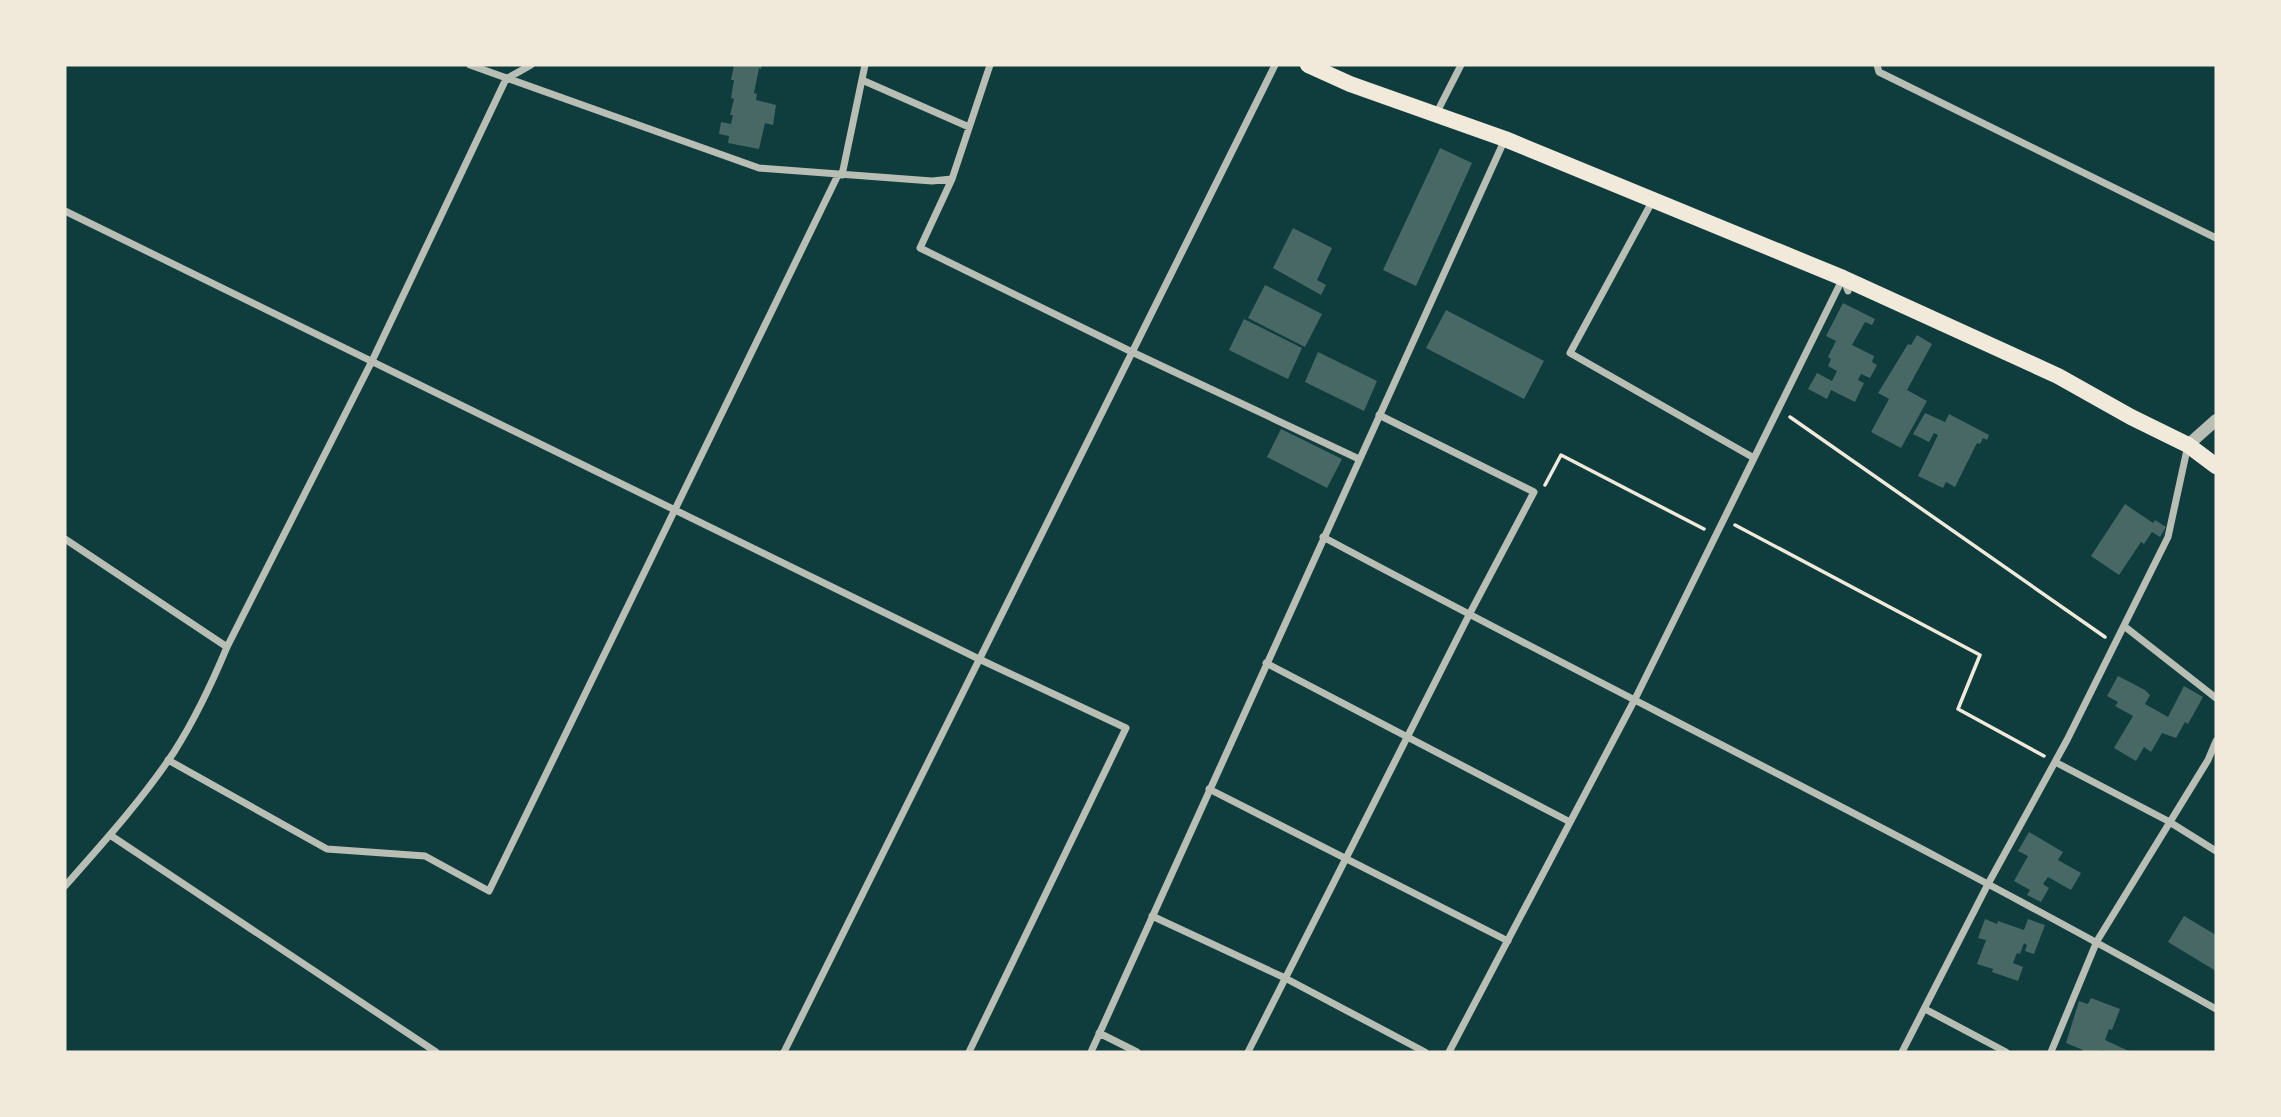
<svg xmlns="http://www.w3.org/2000/svg" width="2281" height="1117" viewBox="0 0 2281 1117" font-family="Raleway,sans-serif">
	<style>
		.building { fill: #486865 }
		.lines { fill: none; stroke-linecap: round; stroke-linejoin: round }
		.path { stroke: #f1e9da; stroke-width: 3.5 }
		.minor { stroke: #b8beb3; stroke-width: 7 }
		.tertiary { stroke: #b8beb3; stroke-width: 12 }
		.primary { stroke: #f1e9da; stroke-width: 16 }
	</style>
	<rect width="100%" height="100%" fill="#0f3d3e"/>
	<path class="building" d="M 734,65 L 762,65 L 761,69 L 759,68 L 754,93 L 757,94 L 756,100 L 776,105 L 773,125 L 765,123 L 759,149 L 728,143 L 729,136 L 719,134 L 721,122 L 731,124 L 733,115 L 730,115 L 734,99 L 731,98 L 734,80 L 731,80 Z
		M 1440,148 L 1472,163 L 1416,286 L 1383,270 Z
		M 1293,228 L 1332,248 L 1317,280 L 1326,285 L 1321,295 L 1273,268 Z
		M 1265,285 L 1322,314 L 1305,347 L 1248,318 Z
		M 1843,303 L 1875,319 L 1872,325 L 1865,322 L 1852,345 L 1874,356 L 1872,362 L 1877,365 L 1870,378 L 1861,374 L 1858,380 L 1864,383 L 1855,402 L 1831,390 L 1827,399 L 1808,389 L 1817,373 L 1832,381 L 1837,371 L 1828,366 L 1831,359 L 1828,357 L 1836,341 L 1826,336 Z
		M 1446,310 L 1544,361 L 1524,399 L 1426,348 Z
		M 1244,319 L 1302,348 L 1288,379 L 1229,350 Z
		M 1917,335 L 1932,344 L 1907,390 L 1927,401 L 1901,448 L 1871,432 L 1889,399 L 1878,393 L 1908,344 L 1911,345 Z
		M 1318,352 L 1377,381 L 1364,411 L 1305,382 Z
		M 1925,413 L 1945,422 L 1949,414 L 1989,435 L 1987,440 L 1983,438 L 1980,444 L 1977,443 L 1955,487 L 1946,482 L 1943,488 L 1918,476 L 1938,435 L 1934,433 L 1929,442 L 1913,434 Z
		M 1281,429 L 1342,459 L 1327,488 L 1267,457 Z
		M 2125,504 L 2153,523 L 2155,520 L 2166,527 L 2160,537 L 2152,532 L 2144,544 L 2141,542 L 2119,575 L 2091,556 Z
		M 2118,676 L 2145,690 L 2150,695 L 2145,704 L 2168,717 L 2184,686 L 2203,697 L 2188,724 L 2185,722 L 2176,738 L 2162,733 L 2151,752 L 2144,747 L 2136,761 L 2114,748 L 2133,716 L 2115,706 L 2118,702 L 2107,696 Z
		M 2029,832 L 2063,852 L 2058,860 L 2081,873 L 2071,890 L 2048,877 L 2043,884 L 2049,888 L 2041,902 L 2027,895 L 2030,890 L 2014,881 L 2028,856 L 2018,851 Z
		M 2184,916 L 2216,935 L 2216,971 L 2168,942 Z
		M 1985,919 L 1997,924 L 1998,921 L 2024,930 L 2028,919 L 2045,925 L 2034,954 L 2025,951 L 2027,945 L 2024,943 L 2020,954 L 2017,953 L 2013,963 L 2023,967 L 2018,981 L 1992,972 L 1993,969 L 1977,964 L 1986,940 L 1978,938 Z
		M 2091,998 L 2120,1009 L 2112,1030 L 2109,1029 L 2105,1040 L 2131,1052 L 2106,1052 L 2102,1050 L 2101,1052 L 2082,1052 L 2083,1050 L 2066,1043 L 2079,1001 L 2088,1004 Z"/>
	<g class="lines">
		<path class="path" d="M 1790,417 L 2105,637
			M 1545,485 L 1561,455 L 1704,529
			M 1735,525 L 1980,655 L 1958,709 L 2044,756"/>
		<path class="minor" d="M 470,65 L 759,168 L 932,181 L 952,179 L 990,65
			M 1877,65 L 1879,72 L 2216,238
			M 862,80 L 969,127
			M 1436,114 L 1461,65
			M 842,175 L 865,65
			M 952,179 L 920,248 L 1132,352 L 1359,459
			M 1653,200 L 1570,353 L 1754,458
			M 65,211 L 979,659 L 1126,728 L 969,1052
			M 1323,537 C 1620,696 1923,843 2216,1009
			M 65,539 L 227,647
			M 2124,626 L 2216,698
			M 1266,663 L 1570,822
			M 168,760 L 327,849 L 425,856 L 489,891 L 838,175
			M 2055,762 L 2168,821 L 2216,851
			M 1209,789 L 1508,941
			M 110,835 L 436,1052
			M 65,886 C 103,843 142,800 174,752 C 195,719 212,683 227,647 L 372,361 L 506,79 L 531,65
			M 1152,916 L 1285,978 L 1425,1052
			M 1925,1009 L 2006,1052
			M 1099,1033 L 1137,1052
			M 784,1052 L 1275,65
			M 1091,1052 L 1505,139
			M 1248,1052 L 1469,615 L 1534,492 L 1379,415
			M 1449,1052 L 1635,699 L 1843,278 L 1848,291
			M 1902,1052 L 1988,884 L 2067,740 L 2168,537 L 2188,445
			M 2051,1052 L 2097,941 L 2208,760 L 2216,741"/>
		<path class="tertiary" d="M 2188,445 L 2216,420"/>
		<path class="primary" d="M 1308,65 L 1350,84 L 1505,139 L 1843,278 L 2058,376 L 2131,417 L 2188,445 L 2216,466"/>
	</g>
	<rect width="2281" height="1117" fill="none" stroke="#f1e9da" stroke-width="133"/>
</svg>
